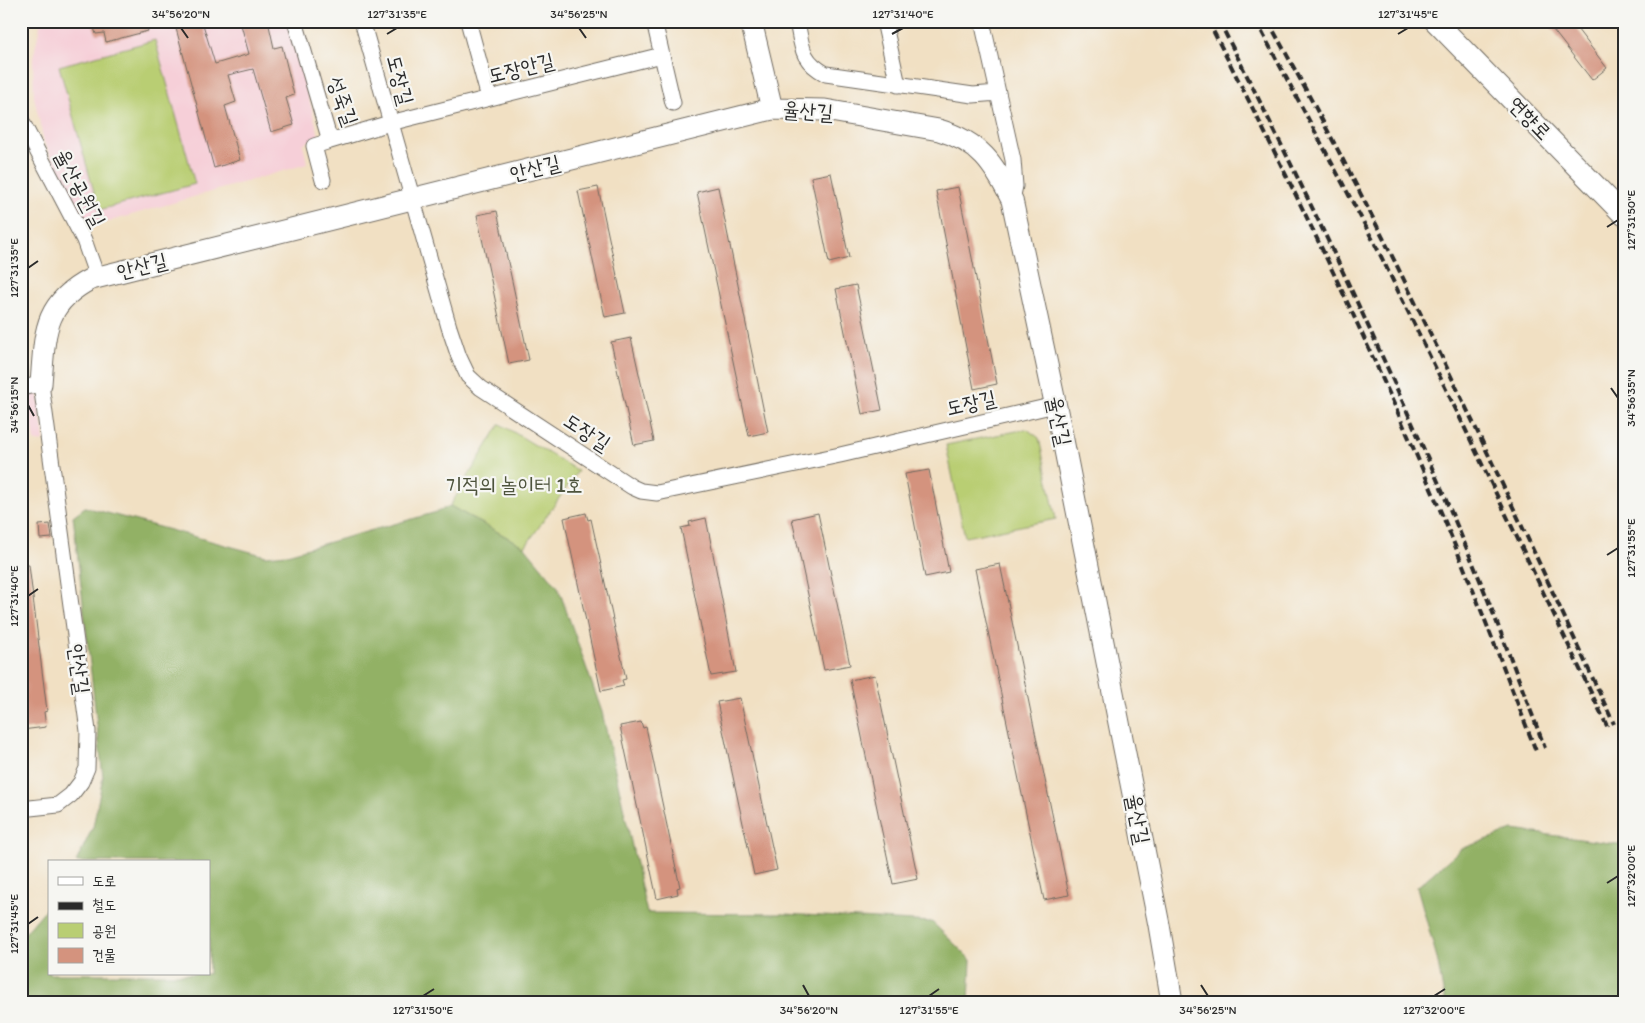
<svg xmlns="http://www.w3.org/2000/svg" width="1645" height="1023" viewBox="0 0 1645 1023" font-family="Itim,'Poor Story',sans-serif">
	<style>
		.built { fill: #f6cfd8 }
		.green { fill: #b9ce73; stroke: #727c4f }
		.forest { fill: #92b165; stroke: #5e6e48 }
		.building { fill: #d4937e }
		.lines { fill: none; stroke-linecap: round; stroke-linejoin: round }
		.street-casing { stroke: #706a60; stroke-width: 17 }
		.secondary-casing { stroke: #706a60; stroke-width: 23 }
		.street { stroke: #fff; stroke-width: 15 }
		.secondary { stroke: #fff; stroke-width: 21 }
		.rail { stroke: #2b2b2b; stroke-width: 4; stroke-dasharray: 8 4; stroke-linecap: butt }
		.ticks { fill: none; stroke: #2b2b2b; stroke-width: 2 }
		.labels { text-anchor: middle; stroke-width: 4.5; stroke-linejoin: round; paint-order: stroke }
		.street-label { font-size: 21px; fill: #2b2b2b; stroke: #f6f6f2 }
		.park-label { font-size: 21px; fill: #4e543d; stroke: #f6f6f2 }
		.neatline { fill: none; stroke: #2b2b2b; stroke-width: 2 }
		.ticks-label { font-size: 12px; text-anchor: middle; fill: #2b2b2b }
	</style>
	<rect width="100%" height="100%" fill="#f6f6f2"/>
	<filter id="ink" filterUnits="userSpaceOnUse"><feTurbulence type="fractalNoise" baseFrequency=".02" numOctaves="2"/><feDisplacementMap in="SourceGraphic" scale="10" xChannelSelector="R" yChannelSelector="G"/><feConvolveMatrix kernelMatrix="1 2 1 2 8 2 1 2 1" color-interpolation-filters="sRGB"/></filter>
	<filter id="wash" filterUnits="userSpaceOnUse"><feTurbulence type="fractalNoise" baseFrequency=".0096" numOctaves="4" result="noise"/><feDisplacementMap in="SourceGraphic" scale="20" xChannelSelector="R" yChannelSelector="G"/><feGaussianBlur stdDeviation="1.12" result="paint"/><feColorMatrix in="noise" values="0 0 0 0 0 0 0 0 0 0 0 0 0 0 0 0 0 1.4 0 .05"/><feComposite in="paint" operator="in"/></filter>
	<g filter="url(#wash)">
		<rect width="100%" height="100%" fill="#f1e0c3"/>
		<path class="built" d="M 41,21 L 288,21 L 319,136 L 303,144 L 307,164 L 90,227 L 78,209 L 44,142 L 34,97 L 33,59 Z
			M 38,390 L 44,441 L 35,442 L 31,413 L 21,413 L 21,393 Z"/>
		<path class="green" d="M 155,40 L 195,184 L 99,210 L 59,66 Z
			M 500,424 L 578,471 L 525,547 L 450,506 Z
			M 1027,429 L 1039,438 L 1056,519 L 965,537 L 946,445 Z"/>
		<path class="forest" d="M 450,506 L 525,547 L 558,587 L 602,712 L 647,913 L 785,914 L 932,922 L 971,960 L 969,1002 L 21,1002 L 21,938 L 49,905 L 49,974 L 209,974 L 209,862 L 76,862 L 93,827 L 103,777 L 73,516 L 85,507 L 266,556 L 287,554 L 437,512 Z
			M 1513,830 L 1617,844 L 1624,843 L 1624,1002 L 1445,1002 L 1437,958 L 1417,887 L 1461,849 Z"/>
		<g id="blocks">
			<path class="building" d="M 92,21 L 145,21 L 148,31 L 106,42 L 104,33 L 96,34 Z
				M 174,21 L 202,21 L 215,64 L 249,54 L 240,21 L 268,21 L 274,48 L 282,46 L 294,95 L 286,98 L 294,125 L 271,132 L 253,69 L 228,75 L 236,102 L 225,106 L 240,160 L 214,168 Z
				M 1546,21 L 1571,21 L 1607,68 L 1592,80 Z
				M 831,173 L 849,258 L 829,263 L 811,177 Z
				M 598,187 L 625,313 L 605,317 L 578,191 Z
				M 718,187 L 768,432 L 749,436 L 697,192 Z
				M 958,187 L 997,384 L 974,389 L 936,191 Z
				M 497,211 L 529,360 L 509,364 L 477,215 Z
				M 856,285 L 882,410 L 862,414 L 836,289 Z
				M 631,338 L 654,441 L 634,445 L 611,342 Z
				M 929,470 L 949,572 L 925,577 L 905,474 Z
				M 586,513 L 588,520 L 591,519 L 626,679 L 622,680 L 624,686 L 601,691 L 564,518 Z
				M 818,513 L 850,665 L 824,670 L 792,519 Z
				M 706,518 L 736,672 L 711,676 L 681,528 L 690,526 L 689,522 Z
				M 50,524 L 52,538 L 40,539 L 39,525 Z
				M 1000,564 L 1069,895 L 1044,900 L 975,569 Z
				M 21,565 L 29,565 L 47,711 L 44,712 L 46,727 L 22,730 Z
				M 875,675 L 918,879 L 893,884 L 850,680 Z
				M 740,698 L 777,870 L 754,875 L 717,702 Z
				M 641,722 L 643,728 L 646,727 L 680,887 L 677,888 L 678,894 L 657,899 L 620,726 Z"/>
		</g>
	</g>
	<g filter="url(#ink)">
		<use href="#blocks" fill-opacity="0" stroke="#706a60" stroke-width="1"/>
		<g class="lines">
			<g class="street-casing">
				<path id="street" d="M 295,21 L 330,141 L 390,123 L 662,55
					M 362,21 L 449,327 L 459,357 L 468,376 L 481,388 L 632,487 L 641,491 L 657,493 L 840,455 L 1055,405
					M 468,21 L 489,98
					M 654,21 L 673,103
					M 797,21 C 802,47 801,61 826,74 L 973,95 L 998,93
					M 884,21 L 898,85
					M 982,21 L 1013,160 L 1015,186 L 1012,200
					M 21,120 L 84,240 L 97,277
					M 323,180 L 314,146 L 330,141
					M 21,388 L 41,384 L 88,731 L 87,768 L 81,782 L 71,795 L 58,805 L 21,809"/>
			</g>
			<g class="secondary-casing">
				<path id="secondary" d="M 751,21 L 772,109 L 825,110 L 939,130 C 980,142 994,164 1012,200 L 1063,440 L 1159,925 L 1172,1002
					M 1435,21 L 1624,215
					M 41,384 C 45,335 42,304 91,279 L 772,109"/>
			</g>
			<use href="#street" class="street"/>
			<use href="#secondary" class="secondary"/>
			<path class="rail" d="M 1208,21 C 1285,170 1359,321 1425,475 C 1465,566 1500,659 1536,751
				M 1219,21 C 1310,198 1395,378 1472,561 C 1498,623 1521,686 1545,748
				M 1256,21 L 1375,244 L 1460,418 L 1608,728
				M 1268,21 C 1396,249 1504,488 1614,724"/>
		</g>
	</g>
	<path class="ticks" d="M 181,28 L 188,38M 579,28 L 586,38M 387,34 L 397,28M 892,34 L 903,28M 1398,34 L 1408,28M 1607,227 L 1618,220M 28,268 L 38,261M 1611,388 L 1618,398M 28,405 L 34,416M 1607,555 L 1618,548M 28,596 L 38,589M 1607,883 L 1618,876M 28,924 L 38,917M 803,985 L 809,996M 1201,985 L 1208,996M 423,996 L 434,989M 929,996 L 939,989M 1434,996 L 1445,989"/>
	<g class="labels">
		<g class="street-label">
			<text transform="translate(521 68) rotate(-14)" y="7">도장안길</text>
			<text transform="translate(400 80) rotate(75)" y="7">도장길</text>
			<text transform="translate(343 101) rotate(70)" y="7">성죽길</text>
			<text transform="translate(808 111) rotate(4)" y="7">율산길</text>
			<text transform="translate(1530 118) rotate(46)" y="7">연향로</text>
			<text transform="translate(535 168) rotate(-14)" y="7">안산길</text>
			<text transform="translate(80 188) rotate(62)" y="7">율산공원길</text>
			<text transform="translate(142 266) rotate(-14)" y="7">안산길</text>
			<text transform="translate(971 403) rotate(-13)" y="7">도장길</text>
			<text transform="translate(1059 421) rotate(78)" y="7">율산길</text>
			<text transform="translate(587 432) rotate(33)" y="7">도장길</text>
			<text transform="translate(79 669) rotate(82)" y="7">안산길</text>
			<text transform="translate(1138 819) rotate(79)" y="7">율산길</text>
		</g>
		<g class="park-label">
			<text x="514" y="492">기적의 놀이터 1호</text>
		</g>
	</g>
	<rect width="1645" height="1023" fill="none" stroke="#f6f6f2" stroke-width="55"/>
	<rect x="48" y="860" width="162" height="115" fill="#f6f6f2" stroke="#a5a5a2"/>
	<rect x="58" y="877" width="25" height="8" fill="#ffffff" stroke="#a5a5a2"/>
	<text x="92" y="886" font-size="15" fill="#2b2b2b">도로</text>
	<rect x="58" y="902" width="25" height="8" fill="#2b2b2b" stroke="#a5a5a2"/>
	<text x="92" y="910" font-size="15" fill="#2b2b2b">철도</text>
	<rect x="58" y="923" width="25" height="15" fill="#b9ce73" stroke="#a5a5a2"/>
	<text x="92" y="936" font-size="15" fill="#2b2b2b">공원</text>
	<rect x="58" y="948" width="25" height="15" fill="#d4937e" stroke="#a5a5a2"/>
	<text x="92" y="960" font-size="15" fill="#2b2b2b">건물</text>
	<rect x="28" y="28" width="1590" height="968" class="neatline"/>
	<g class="ticks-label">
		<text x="181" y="18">34°56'20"N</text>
		<text x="397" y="18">127°31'35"E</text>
		<text x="579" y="18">34°56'25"N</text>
		<text x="903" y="18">127°31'40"E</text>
		<text x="1408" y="18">127°31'45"E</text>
		<text transform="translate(1631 220) rotate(-90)" y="4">127°31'50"E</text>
		<text transform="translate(14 268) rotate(-90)" y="4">127°31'35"E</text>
		<text transform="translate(1631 398) rotate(-90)" y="4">34°56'35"N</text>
		<text transform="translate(14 405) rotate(-90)" y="4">34°56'15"N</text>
		<text transform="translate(1631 548) rotate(-90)" y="4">127°31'55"E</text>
		<text transform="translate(14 596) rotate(-90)" y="4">127°31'40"E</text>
		<text transform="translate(1631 876) rotate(-90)" y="4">127°32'00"E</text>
		<text transform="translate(14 924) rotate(-90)" y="4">127°31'45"E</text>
		<text x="423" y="1014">127°31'50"E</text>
		<text x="809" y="1014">34°56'20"N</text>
		<text x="929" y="1014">127°31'55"E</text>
		<text x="1208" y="1014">34°56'25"N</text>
		<text x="1434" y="1014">127°32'00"E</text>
	</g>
</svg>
